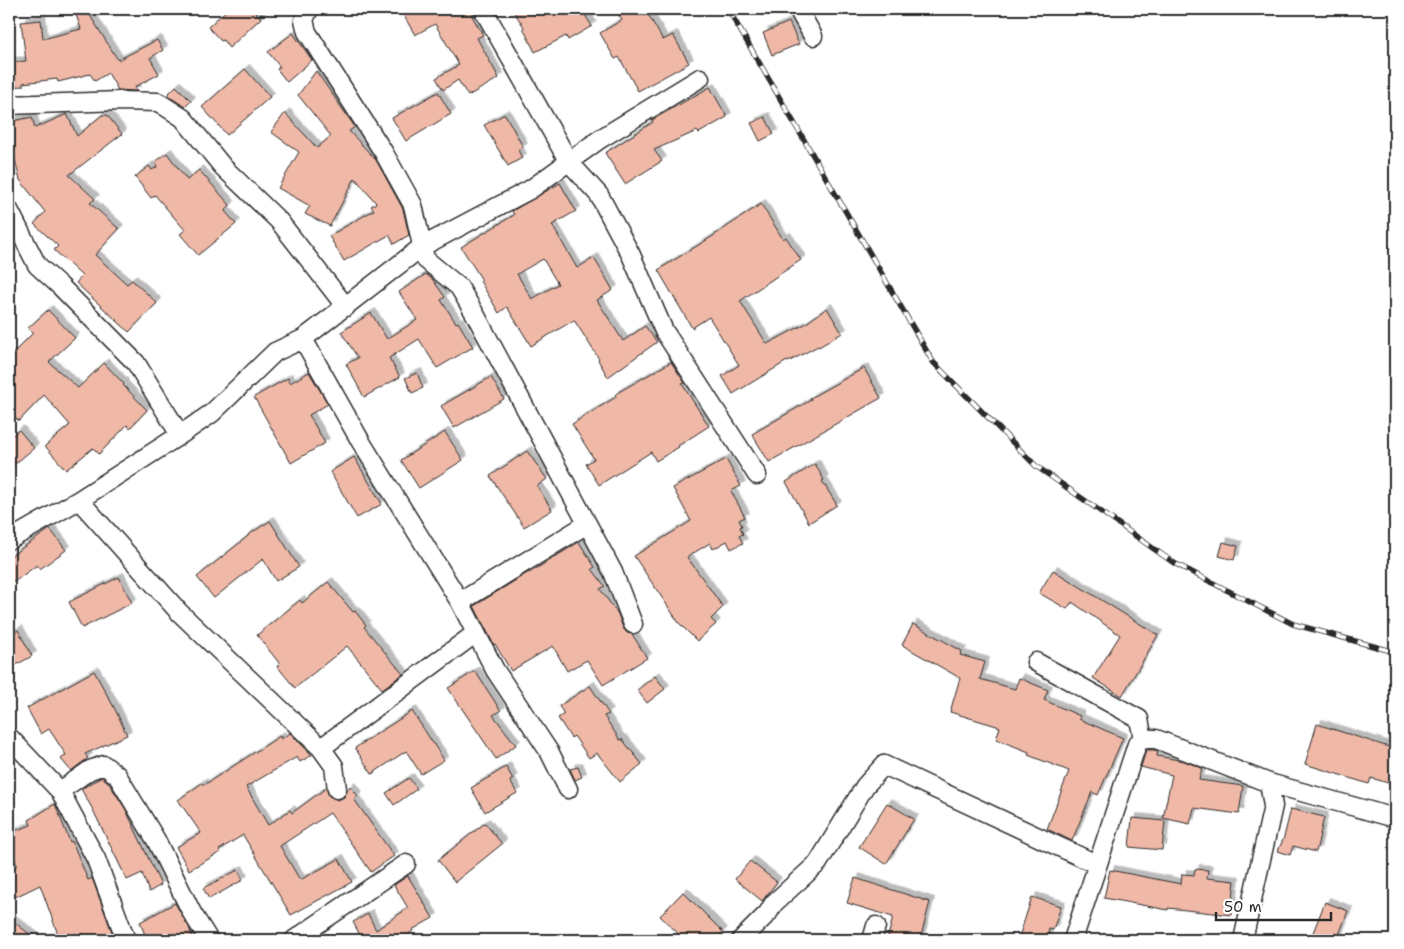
<svg xmlns="http://www.w3.org/2000/svg" width="1404" height="949" viewBox="0 0 1404 949" font-family="'Shantell Sans',sans-serif">
	<style>
		.building { fill: #f0b8a6; stroke: #2b2b2b; fill-rule: evenodd; filter: url(#shadow) }
		.lines { fill: none; stroke-linecap: round; stroke-linejoin: round }
		.minor-casing { stroke: #2b2b2b; stroke-width: 21 }
		.minor { stroke: #fff; stroke-width: 18 }
		.rail-casing { stroke: #2b2b2b; stroke-width: 5.5 }
		.rail { stroke: #fff; stroke-width: 4; stroke-dasharray: 11; stroke-linecap: butt }
	</style>
	<defs>
		<filter id="shadow"><feDropShadow dx="4.5" dy="-4.5" stdDeviation="0" flood-color="#0004"/></filter>
	</defs>
	<rect width="100%" height="100%" fill="#fff"/>
	<filter id="ink" filterUnits="userSpaceOnUse"><feTurbulence type="fractalNoise" baseFrequency=".02" numOctaves="2"/><feDisplacementMap in="SourceGraphic" scale="10" xChannelSelector="R" yChannelSelector="G"/><feConvolveMatrix kernelMatrix="1 2 1 2 8 2 1 2 1" color-interpolation-filters="sRGB"/></filter>
	<g filter="url(#ink)">
		<path class="building" d="M 74,9 L 86,9 L 118,60 L 157,40 L 163,50 L 150,58 L 159,74 L 135,87 L 137,91 L 118,90 L 108,73 L 95,81 L 90,74 L 58,82 L 57,79 L 23,83 L 23,86 L 9,87 L 9,62 L 26,61 L 21,22 L 41,20 L 43,39 L 81,29 Z
			M 228,9 L 252,9 L 261,18 L 229,48 L 223,40 L 221,41 L 208,27 Z
			M 400,9 L 468,9 L 483,35 L 477,38 L 499,78 L 468,96 L 458,80 L 443,90 L 436,78 L 459,65 L 435,24 L 415,35 Z
			M 512,9 L 581,9 L 592,26 L 568,40 L 566,36 L 535,52 L 523,28 L 524,27 Z
			M 615,9 L 645,9 L 663,40 L 673,35 L 689,63 L 638,91 L 619,57 L 615,59 L 600,33 L 622,20 Z
			M 789,22 L 799,44 L 772,55 L 763,33 Z
			M 293,33 L 312,60 L 287,82 L 277,69 L 280,67 L 268,52 Z
			M 245,69 L 270,97 L 227,135 L 202,107 Z
			M 316,71 L 355,127 L 349,131 L 376,160 L 403,209 L 409,235 L 394,244 L 389,235 L 344,261 L 329,236 L 374,210 L 371,206 L 376,203 L 355,178 L 330,226 L 305,214 L 310,206 L 278,188 L 299,152 L 271,132 L 285,113 L 317,148 L 331,136 L 298,95 Z
			M 176,86 L 191,101 L 185,107 L 167,95 Z
			M 710,87 L 727,117 L 699,133 L 697,131 L 654,150 L 662,161 L 625,184 L 605,153 L 653,122 L 652,120 Z
			M 438,92 L 451,114 L 406,141 L 392,118 Z
			M 67,114 L 77,136 L 102,115 L 107,115 L 122,134 L 69,175 L 95,199 L 90,203 L 119,229 L 95,255 L 127,284 L 132,280 L 157,303 L 129,332 L 76,283 L 82,276 L 54,250 L 58,246 L 34,224 L 45,212 L 20,180 L 13,152 L 15,151 L 9,122 L 32,117 L 35,128 Z
			M 505,114 L 523,147 L 518,150 L 522,158 L 508,166 L 484,125 Z
			M 765,117 L 774,134 L 760,141 L 751,123 Z
			M 167,153 L 187,180 L 199,170 L 230,205 L 225,211 L 236,224 L 198,255 L 180,234 L 185,230 L 155,195 L 151,198 L 135,177 L 149,166 L 152,170 L 157,167 L 155,162 Z
			M 560,183 L 576,211 L 552,225 L 577,268 L 594,258 L 613,290 L 597,300 L 623,341 L 645,326 L 657,342 L 608,377 L 598,360 L 599,359 L 574,320 L 531,346 L 507,307 L 499,313 L 480,281 L 482,280 L 461,247 L 514,215 L 512,211 ZM 543,259 L 558,284 L 532,299 L 517,274 Z
			M 761,204 L 783,239 L 786,237 L 801,260 L 740,301 L 767,344 L 805,324 L 827,308 L 842,333 L 819,347 L 818,346 L 788,362 L 787,361 L 733,394 L 722,376 L 739,365 L 709,317 L 692,328 L 658,270 L 713,236 Z
			M 426,274 L 433,280 L 445,297 L 441,300 L 456,323 L 458,322 L 473,347 L 437,368 L 419,339 L 389,358 L 400,377 L 364,397 L 346,364 L 358,358 L 341,332 L 371,313 L 387,339 L 417,320 L 399,292 Z
			M 48,310 L 75,338 L 49,362 L 78,388 L 104,363 L 124,384 L 123,385 L 147,410 L 130,428 L 127,425 L 99,454 L 93,448 L 66,470 L 45,446 L 70,425 L 44,395 L 19,421 L 9,412 L 9,357 L 33,333 L 28,328 Z
			M 671,362 L 685,383 L 682,384 L 709,426 L 678,446 L 679,447 L 656,461 L 651,452 L 599,485 L 586,464 L 594,459 L 572,424 L 616,397 L 615,395 L 617,393 Z
			M 864,368 L 881,398 L 769,462 L 752,434 L 811,400 L 810,398 Z
			M 309,372 L 328,404 L 309,415 L 325,443 L 291,463 L 254,397 L 288,378 L 290,383 Z
			M 417,373 L 423,388 L 412,393 L 405,378 Z
			M 491,377 L 504,399 L 454,428 L 441,406 Z
			M 19,430 L 34,448 L 9,469 L 9,438 Z
			M 445,432 L 463,460 L 419,488 L 401,460 Z
			M 527,451 L 547,479 L 537,486 L 552,510 L 524,527 L 490,476 Z
			M 354,457 L 382,504 L 357,518 L 330,472 Z
			M 726,459 L 741,486 L 731,491 L 745,517 L 739,520 L 742,526 L 740,527 L 743,534 L 739,536 L 743,543 L 731,549 L 727,541 L 713,549 L 710,543 L 687,557 L 723,607 L 711,619 L 716,624 L 697,641 L 679,623 L 634,556 L 691,521 L 673,488 Z
			M 815,464 L 824,480 L 822,481 L 837,505 L 809,523 L 786,482 Z
			M 270,521 L 299,567 L 276,581 L 263,559 L 214,598 L 197,577 L 248,536 L 248,535 Z
			M 50,529 L 66,550 L 40,569 L 37,565 L 14,582 L 9,575 L 9,557 Z
			M 579,542 L 595,567 L 592,569 L 605,586 L 600,589 L 618,614 L 623,628 L 627,633 L 632,634 L 647,658 L 603,685 L 587,660 L 567,671 L 553,646 L 511,671 L 495,644 L 494,645 L 474,606 L 529,572 L 529,573 Z
			M 1223,542 L 1238,546 L 1234,560 L 1219,556 Z
			M 1053,570 L 1158,635 L 1122,696 L 1093,678 L 1120,635 L 1072,602 L 1067,609 L 1039,593 Z
			M 119,577 L 132,603 L 82,628 L 69,602 Z
			M 328,582 L 353,612 L 355,611 L 366,625 L 364,627 L 403,674 L 382,689 L 347,646 L 295,688 L 277,666 L 280,664 L 257,635 L 300,600 L 302,603 Z
			M 913,624 L 962,651 L 960,655 L 985,662 L 980,679 L 1015,689 L 1019,678 L 1048,690 L 1044,700 L 1080,716 L 1079,719 L 1123,738 L 1098,795 L 1092,792 L 1072,841 L 1047,829 L 1069,771 L 1028,755 L 1029,752 L 996,739 L 1000,727 L 950,712 L 960,678 L 902,645 Z
			M 18,630 L 32,656 L 9,669 L 9,635 Z
			M 94,671 L 115,709 L 127,735 L 85,754 L 88,758 L 71,771 L 61,759 L 66,755 L 49,729 L 41,734 L 27,708 Z
			M 475,671 L 501,711 L 493,715 L 516,745 L 496,759 L 448,688 Z
			M 655,676 L 665,689 L 647,703 L 637,690 Z
			M 590,686 L 609,714 L 604,716 L 620,740 L 622,739 L 642,764 L 620,782 L 597,753 L 589,758 L 574,736 L 571,738 L 558,718 L 564,714 L 559,706 Z
			M 412,711 L 444,760 L 421,774 L 406,751 L 372,774 L 355,748 Z
			M 1317,724 L 1395,749 L 1395,785 L 1371,778 L 1369,784 L 1305,764 Z
			M 290,733 L 312,755 L 300,762 L 297,757 L 246,787 L 268,825 L 290,810 L 292,813 L 326,788 L 329,796 L 338,800 L 344,797 L 350,786 L 358,796 L 354,799 L 394,856 L 371,872 L 330,813 L 280,846 L 300,880 L 339,859 L 352,882 L 291,915 L 243,835 L 219,850 L 221,852 L 189,870 L 176,847 L 201,833 L 178,800 L 202,783 L 204,785 L 280,736 L 281,739 Z
			M 1146,750 L 1154,750 L 1158,751 L 1157,756 L 1184,761 L 1202,768 L 1199,780 L 1243,786 L 1239,814 L 1194,808 L 1190,824 L 1163,818 L 1172,775 L 1141,767 Z
			M 506,767 L 513,779 L 510,781 L 517,793 L 485,812 L 471,788 Z
			M 578,767 L 582,777 L 575,780 L 570,769 Z
			M 102,777 L 108,782 L 125,808 L 161,885 L 149,892 L 142,873 L 127,880 L 92,808 L 81,789 Z
			M 409,778 L 417,789 L 394,805 L 386,793 Z
			M 887,803 L 914,819 L 886,864 L 859,847 Z
			M 55,804 L 70,842 L 72,841 L 88,880 L 92,878 L 115,940 L 60,940 L 40,885 L 9,900 L 9,871 L 17,865 L 9,843 L 9,833 L 31,825 L 29,820 Z
			M 1291,809 L 1324,817 L 1316,852 L 1293,846 L 1290,855 L 1278,851 L 1284,837 Z
			M 1132,818 L 1165,821 L 1162,850 L 1129,847 Z
			M 485,823 L 502,844 L 455,882 L 438,860 Z
			M 750,861 L 777,882 L 762,901 L 735,879 Z
			M 1195,869 L 1208,870 L 1207,878 L 1235,881 L 1231,915 L 1168,908 L 1168,910 L 1104,898 L 1110,870 L 1181,884 L 1182,874 L 1194,875 Z
			M 238,870 L 243,880 L 209,899 L 203,888 Z
			M 408,876 L 433,918 L 412,930 L 413,931 L 400,940 L 361,940 L 362,939 L 353,922 L 368,914 L 376,930 L 408,908 L 394,885 Z
			M 855,878 L 930,902 L 920,940 L 887,940 L 893,917 L 847,903 Z
			M 683,892 L 723,932 L 715,940 L 685,940 L 660,916 Z
			M 1032,897 L 1061,906 L 1053,930 L 1049,929 L 1047,940 L 1018,940 Z
			M 1325,902 L 1348,911 L 1337,940 L 1310,940 Z
			M 175,903 L 189,927 L 193,940 L 147,940 L 140,922 Z
			M 9,918 L 37,940 L 9,940 Z"/>
		<g class="lines">
			<g class="minor-casing">
				<path id="minor" d="M 309,9 L 304,20 L 307,32 L 384,153 L 413,205 L 425,259 L 459,287 L 475,314 L 613,572 L 633,624
					M 483,9 L 569,162 L 599,195 L 631,255 L 664,331 L 757,475
					M 798,9 L 813,36
					M 9,105 L 119,101 L 158,102 L 183,118 L 223,167 L 279,221 L 346,307
					M 9,210 L 37,265 L 60,286 L 136,363 L 180,435
					M 303,339 L 361,442 L 460,602 L 495,670 L 550,753 L 568,789
					M 79,500 L 179,612 L 321,748 L 334,766 L 337,789
					M 9,540 L 79,500 L 180,435 L 212,413 L 275,352 L 303,339 L 423,246 L 531,189 L 600,139 L 700,78
					M 460,602 L 587,524
					M 1036,662 L 1139,719 L 1143,739
					M 9,737 L 60,791 L 96,859 L 126,940
					M 321,748 L 476,633
					M 1269,783 L 1395,818
					M 60,791 L 90,770 L 104,765 L 117,775 L 156,840 L 192,913 L 209,940
					M 294,940 L 406,864
					M 741,940 L 768,913 L 774,903 L 818,863 L 865,786 L 884,765 L 1096,864
					M 872,940 L 876,926
					M 1073,940 L 1137,744 L 1143,739 L 1156,739 L 1269,783 L 1273,806 L 1243,940"/>
			</g>
			<use href="#minor" class="minor"/>
			<g class="rail-casing">
				<path id="rail" d="M 728,9 L 933,362 L 1036,466 L 1174,563 L 1293,624 L 1395,652"/>
			</g>
			<use href="#rail" class="rail"/>
		</g>
	</g>
	<rect width="1404" height="949" fill="none" stroke="#fff" stroke-width="30"/>
	<rect x="15" y="15" width="1374" height="919" fill="none" stroke="#2b2b2b" stroke-width="2" filter="url(#ink)"/>
	<path d="M1216 912v8h115v-8" fill="none" stroke="#2b2b2b" stroke-width="2.5"/>
	<text x="1224" y="912" font-size="15" fill="#2b2b2b" stroke="#ffffff" stroke-width="4" paint-order="stroke">50 m</text>
</svg>
